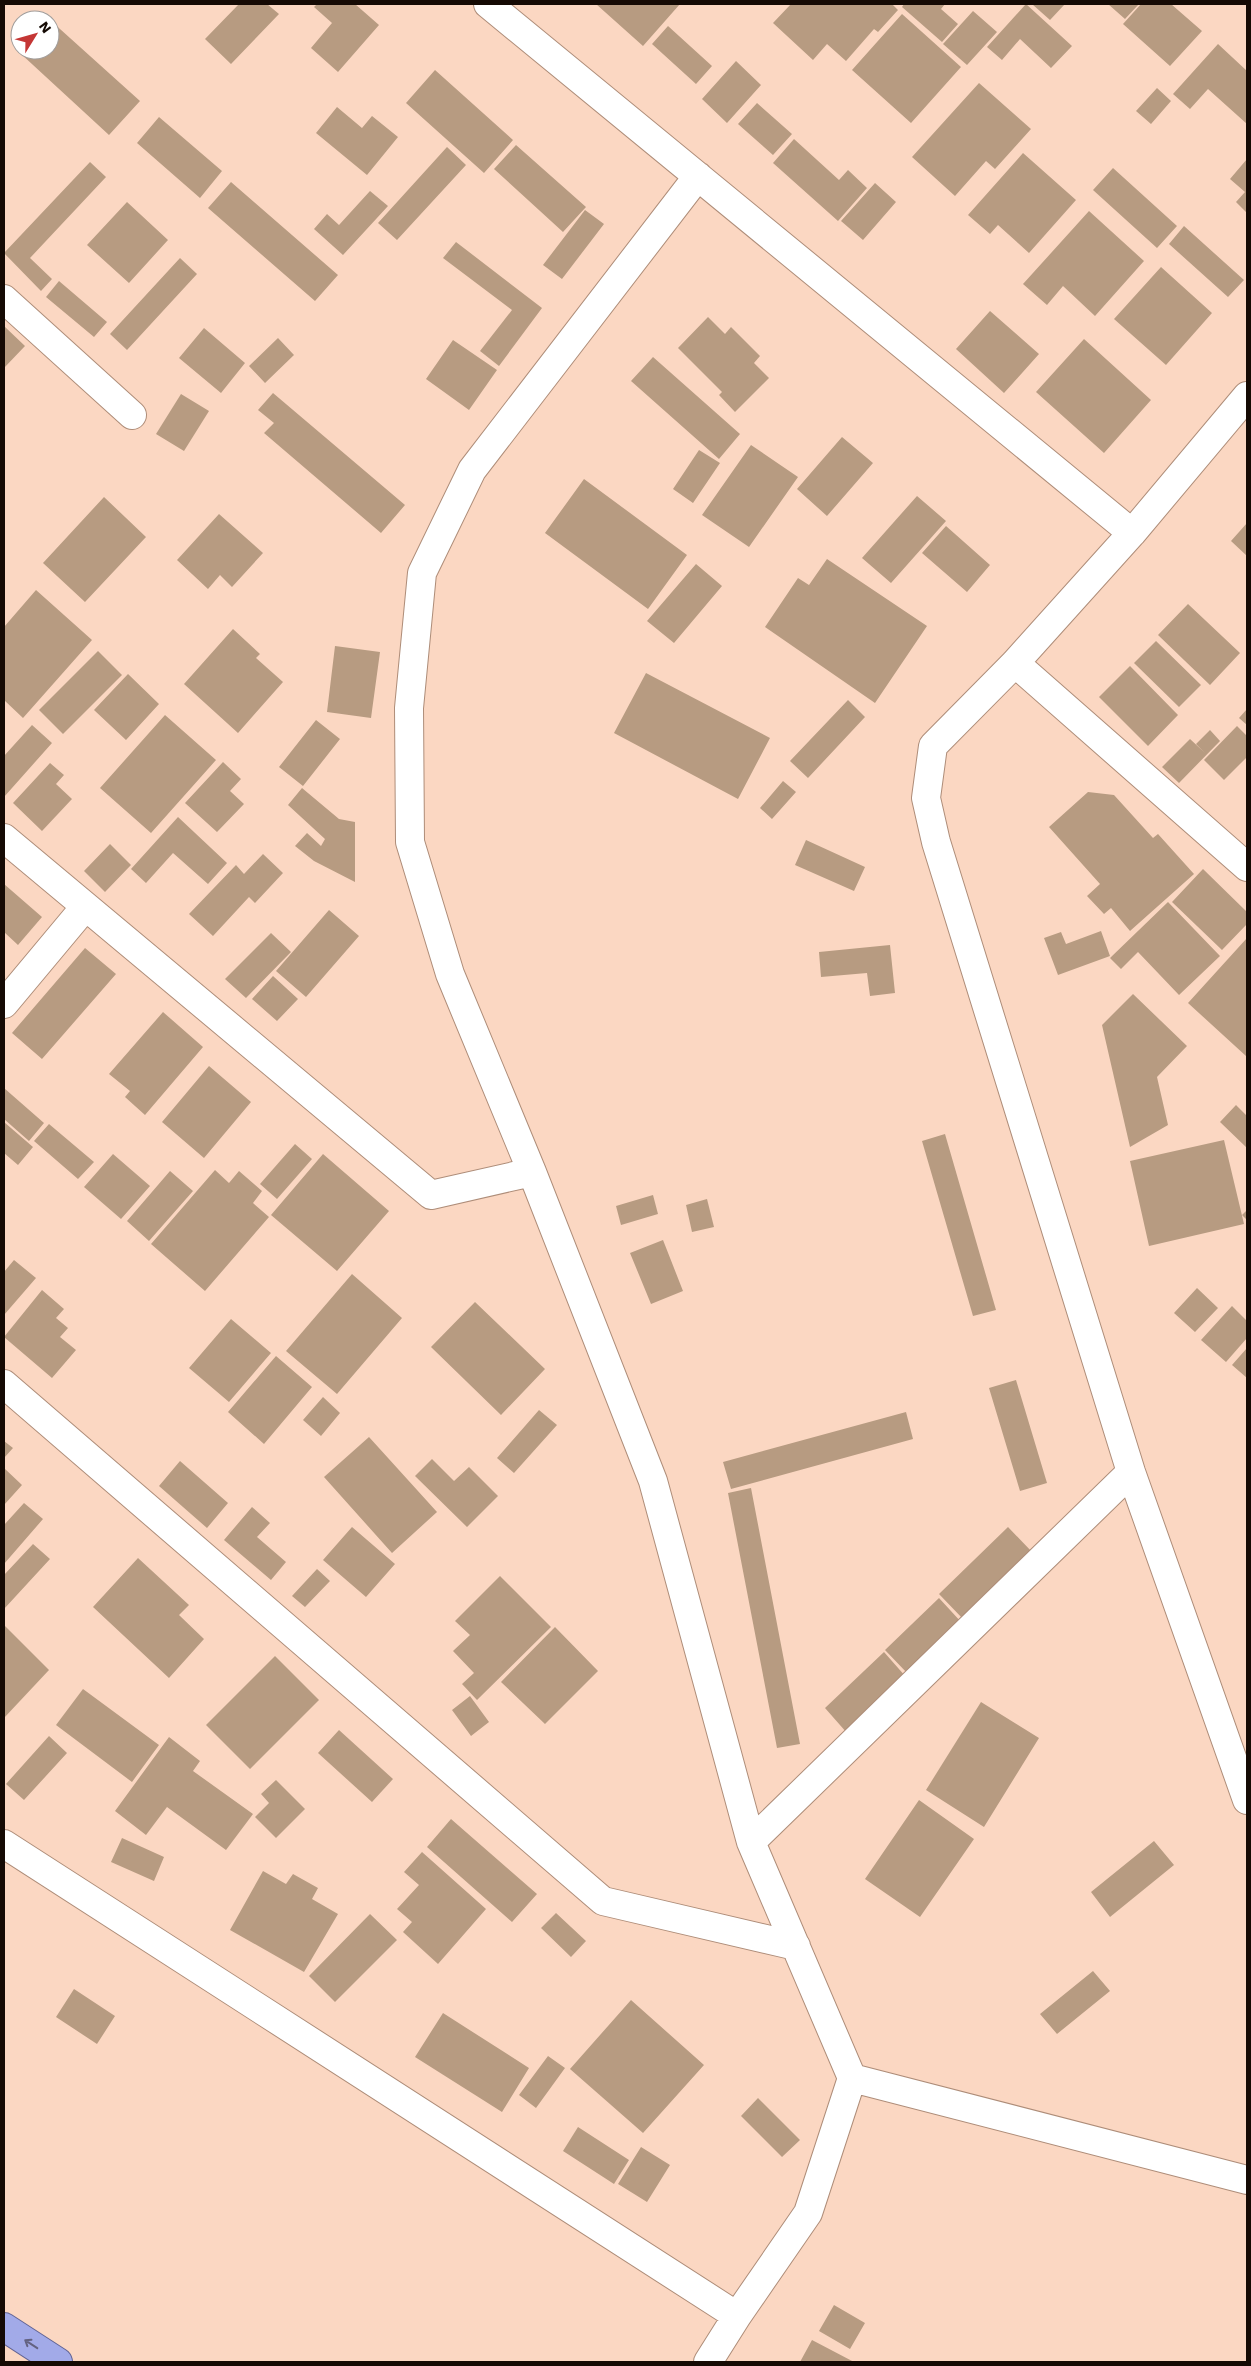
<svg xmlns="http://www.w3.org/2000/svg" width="1251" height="2366" viewBox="0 0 1251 2366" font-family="'Work Sans',sans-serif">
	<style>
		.building { fill: #b79b81 }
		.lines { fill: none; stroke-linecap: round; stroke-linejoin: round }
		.minor-casing { stroke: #ae8d79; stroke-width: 30 }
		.trunk-casing { stroke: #626494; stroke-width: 30 }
		.minor { stroke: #fff; stroke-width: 28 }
		.trunk { stroke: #a2aae8; stroke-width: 28 }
		.oneway { stroke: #636281 }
	</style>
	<rect width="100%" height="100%" fill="#fbd7c2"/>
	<path class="building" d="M 239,4 L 267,4 L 279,14 L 231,64 L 205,39 Z
		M 317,4 L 355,4 L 379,25 L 338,72 L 311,48 L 332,23 L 314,7 Z
		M 596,4 L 680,4 L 643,46 Z
		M 791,4 L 892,4 L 898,10 L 878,32 L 874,29 L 846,61 L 827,44 L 813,60 L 773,23 Z
		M 904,4 L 945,4 L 941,9 L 958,24 L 942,42 L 902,7 Z
		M 1026,4 L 1072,46 L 1051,68 L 1020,39 L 1002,60 L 987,47 Z
		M 1032,4 L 1065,4 L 1050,20 Z
		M 1108,4 L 1139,4 L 1125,19 Z
		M 1141,4 L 1171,4 L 1202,31 L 1170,66 L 1123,24 Z
		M 973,11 L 997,32 L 967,65 L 943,44 Z
		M 902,14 L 961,67 L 911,123 L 852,70 Z
		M 50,20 L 140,101 L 109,135 L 20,53 L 23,50 L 50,50 Z
		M 668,26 L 712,66 L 696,84 L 652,44 Z
		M 1218,44 L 1247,71 L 1247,124 L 1208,89 L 1190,109 L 1173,94 Z
		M 736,61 L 761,85 L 727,123 L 702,99 Z
		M 435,70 L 513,140 L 484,173 L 406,103 Z
		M 979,83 L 1031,129 L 995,169 L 986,161 L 955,196 L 912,157 Z
		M 1157,88 L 1171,101 L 1151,124 L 1136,111 Z
		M 757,103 L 792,134 L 773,155 L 738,124 Z
		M 337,107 L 362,128 L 372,116 L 398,137 L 367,175 L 316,133 Z
		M 159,117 L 222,171 L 200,198 L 137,143 Z
		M 794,139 L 839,180 L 848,170 L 867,188 L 838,221 L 773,163 Z
		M 516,145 L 586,207 L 563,232 L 494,169 Z
		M 447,147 L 466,165 L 397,240 L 378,223 Z
		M 1023,153 L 1076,200 L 1029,253 L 998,225 L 990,234 L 968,215 Z
		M 1247,159 L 1247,213 L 1236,202 L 1245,192 L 1230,179 Z
		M 90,162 L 106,177 L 30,258 L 52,279 L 41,291 L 4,253 Z
		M 1113,168 L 1177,226 L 1157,248 L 1093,190 Z
		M 231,182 L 338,275 L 315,301 L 208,208 Z
		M 875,183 L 896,202 L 863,240 L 841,221 Z
		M 370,191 L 388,206 L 343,255 L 314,229 L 327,214 L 339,225 Z
		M 127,202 L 168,240 L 129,283 L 87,245 Z
		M 585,210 L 604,224 L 562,279 L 543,265 Z
		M 1089,211 L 1144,261 L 1095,316 L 1063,286 L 1047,305 L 1023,284 Z
		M 1184,226 L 1244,280 L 1228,297 L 1169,244 Z
		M 456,242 L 542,308 L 499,366 L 480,351 L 512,310 L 443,258 Z
		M 180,258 L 197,274 L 127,350 L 110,334 Z
		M 1161,267 L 1212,313 L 1166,365 L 1114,319 Z
		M 59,281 L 107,322 L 94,337 L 46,297 Z
		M 990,311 L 1039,354 L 1004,393 L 956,349 Z
		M 708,317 L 725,334 L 731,327 L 760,356 L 754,363 L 769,378 L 735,412 L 719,395 L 722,392 L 678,348 Z
		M 4,326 L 25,346 L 4,368 Z
		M 204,328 L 245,363 L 221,393 L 179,358 Z
		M 278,338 L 294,355 L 265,383 L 249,366 Z
		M 1084,339 L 1151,400 L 1104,453 L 1036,392 Z
		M 453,340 L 497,370 L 469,410 L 426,379 Z
		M 653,357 L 740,434 L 719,459 L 631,381 Z
		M 273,393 L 405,505 L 381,533 L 264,433 L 274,423 L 258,410 Z
		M 181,394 L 209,411 L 184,451 L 156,434 Z
		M 842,437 L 873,463 L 827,516 L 797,489 Z
		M 751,445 L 798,477 L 749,547 L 702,515 Z
		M 699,450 L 720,463 L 693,503 L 673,489 Z
		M 584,479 L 687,555 L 648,609 L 545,533 Z
		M 917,496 L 946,521 L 891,583 L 862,558 Z
		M 104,497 L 146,537 L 85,602 L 43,563 Z
		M 219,514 L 263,553 L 232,587 L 220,575 L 208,589 L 177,560 Z
		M 1247,523 L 1247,556 L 1231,541 Z
		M 946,526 L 990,565 L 967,592 L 922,553 Z
		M 827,559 L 927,626 L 875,703 L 765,627 L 798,578 L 809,585 Z
		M 696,564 L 722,586 L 674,643 L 647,621 Z
		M 36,590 L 92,640 L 23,718 L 4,700 L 4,627 Z
		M 1188,604 L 1240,653 L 1210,685 L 1158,635 Z
		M 233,629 L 260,654 L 256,658 L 283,682 L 238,733 L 184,684 Z
		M 1156,641 L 1201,685 L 1179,707 L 1134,663 Z
		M 335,646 L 380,652 L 371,718 L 327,712 Z
		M 98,651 L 122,675 L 63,734 L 39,710 Z
		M 1130,666 L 1178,715 L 1148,746 L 1099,697 Z
		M 646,673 L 770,738 L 738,799 L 614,733 Z
		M 128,674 L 159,704 L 126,740 L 94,710 Z
		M 848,700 L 865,717 L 808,778 L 790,761 Z
		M 1247,709 L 1247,725 L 1239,718 Z
		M 165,715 L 216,760 L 151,833 L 100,788 Z
		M 316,720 L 340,739 L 303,786 L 279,767 Z
		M 32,725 L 52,743 L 4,797 L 4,756 Z
		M 1237,726 L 1247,736 L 1247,757 L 1224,780 L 1204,760 Z
		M 1210,730 L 1220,741 L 1179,783 L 1162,767 L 1190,739 L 1205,753 L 1196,744 Z
		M 223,762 L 241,779 L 230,791 L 244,804 L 217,832 L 185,803 Z
		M 50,763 L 64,775 L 56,784 L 72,799 L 42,831 L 13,803 Z
		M 783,781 L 796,792 L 772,819 L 760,808 Z
		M 302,788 L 339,819 L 355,822 L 355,882 L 314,861 L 295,846 L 307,833 L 321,846 L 325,839 L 288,805 Z
		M 1088,792 L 1114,795 L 1153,838 L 1158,834 L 1194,874 L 1130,931 L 1111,908 L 1104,914 L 1087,896 L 1100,884 L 1049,827 Z
		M 178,817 L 227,863 L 208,884 L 173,853 L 146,883 L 131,869 Z
		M 806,840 L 865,867 L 854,891 L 795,865 Z
		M 110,844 L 131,865 L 105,892 L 84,871 Z
		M 263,854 L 283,873 L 255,903 L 249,897 L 213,936 L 189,914 L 236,865 L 244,874 Z
		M 1203,869 L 1247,912 L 1247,924 L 1222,950 L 1172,902 Z
		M 4,884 L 42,917 L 18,945 L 4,932 Z
		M 1168,902 L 1220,956 L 1179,995 L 1138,952 L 1121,969 L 1110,958 Z
		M 329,910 L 359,936 L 306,997 L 276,971 Z
		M 1101,931 L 1110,956 L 1058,975 L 1044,938 L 1061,932 L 1066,944 Z
		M 271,933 L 291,952 L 246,998 L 225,979 Z
		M 1247,938 L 1247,1055 L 1246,1056 L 1188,1003 Z
		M 890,945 L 895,993 L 870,996 L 867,973 L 821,977 L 819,952 Z
		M 85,948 L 116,974 L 42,1059 L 12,1033 Z
		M 273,976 L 298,999 L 277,1021 L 252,999 Z
		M 1133,994 L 1187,1046 L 1157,1077 L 1168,1125 L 1130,1147 L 1102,1025 Z
		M 163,1012 L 203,1047 L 145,1115 L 125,1097 L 130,1091 L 109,1074 Z
		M 209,1066 L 251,1102 L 204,1158 L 162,1122 Z
		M 4,1088 L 44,1123 L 29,1141 L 4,1119 Z
		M 1236,1105 L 1247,1116 L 1247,1148 L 1220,1122 Z
		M 4,1122 L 33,1147 L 18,1165 L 4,1153 Z
		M 49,1124 L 94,1162 L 78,1179 L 34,1141 Z
		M 945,1134 L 996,1310 L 973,1316 L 922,1141 Z
		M 1224,1140 L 1244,1224 L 1149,1246 L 1130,1161 Z
		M 295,1144 L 312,1159 L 277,1199 L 260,1184 Z
		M 113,1154 L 150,1186 L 121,1219 L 84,1187 Z
		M 323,1154 L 389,1211 L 337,1271 L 271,1215 Z
		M 215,1170 L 229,1183 L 239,1171 L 262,1191 L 253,1203 L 269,1217 L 205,1291 L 151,1244 Z
		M 170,1171 L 193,1191 L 149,1241 L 127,1221 Z
		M 653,1195 L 658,1214 L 621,1225 L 616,1206 Z
		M 707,1199 L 714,1227 L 692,1232 L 686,1205 Z
		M 1247,1210 L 1247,1220 L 1242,1215 Z
		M 663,1240 L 683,1291 L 651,1304 L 630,1253 Z
		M 14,1260 L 36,1278 L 4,1315 L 4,1272 Z
		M 352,1274 L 402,1318 L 337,1394 L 286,1351 Z
		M 1197,1288 L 1218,1308 L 1195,1332 L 1174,1313 Z
		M 42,1290 L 64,1309 L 56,1318 L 68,1328 L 60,1337 L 76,1350 L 52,1378 L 4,1337 Z
		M 475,1302 L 545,1369 L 501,1415 L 431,1347 Z
		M 1232,1306 L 1247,1321 L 1247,1338 L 1226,1362 L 1201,1340 Z
		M 231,1319 L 271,1353 L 229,1402 L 189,1368 Z
		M 1247,1348 L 1247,1378 L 1232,1365 Z
		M 276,1356 L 312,1387 L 264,1444 L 228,1412 Z
		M 1016,1380 L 1047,1483 L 1020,1491 L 989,1388 Z
		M 323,1397 L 340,1413 L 321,1436 L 303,1420 Z
		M 539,1410 L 557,1425 L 514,1473 L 497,1458 Z
		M 906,1412 L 913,1439 L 731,1489 L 723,1462 Z
		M 369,1437 L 437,1512 L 392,1553 L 324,1477 Z
		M 4,1441 L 13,1448 L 4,1458 Z
		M 432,1459 L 454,1481 L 469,1467 L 498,1496 L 467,1527 L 415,1476 Z
		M 180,1461 L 228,1503 L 207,1528 L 159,1486 Z
		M 4,1468 L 22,1485 L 4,1505 Z
		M 751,1488 L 800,1744 L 777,1748 L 728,1493 Z
		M 24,1503 L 43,1519 L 4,1564 L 4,1525 Z
		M 252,1507 L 270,1523 L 257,1537 L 286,1562 L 271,1580 L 224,1540 Z
		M 352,1527 L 395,1564 L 366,1597 L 323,1560 Z
		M 1008,1527 L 1033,1553 L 964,1620 L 939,1594 Z
		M 33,1544 L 50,1559 L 4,1609 L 4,1575 Z
		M 138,1558 L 189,1605 L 179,1615 L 204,1639 L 169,1678 L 93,1607 Z
		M 317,1569 L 330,1581 L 305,1607 L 292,1596 Z
		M 500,1576 L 551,1627 L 477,1700 L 462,1684 L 474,1673 L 453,1651 L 470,1635 L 455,1621 Z
		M 939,1598 L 962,1623 L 908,1674 L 885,1650 Z
		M 4,1625 L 49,1670 L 4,1718 Z
		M 555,1627 L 598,1671 L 545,1724 L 501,1682 Z
		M 884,1652 L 906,1677 L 847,1733 L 825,1708 Z
		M 275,1656 L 319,1700 L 250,1769 L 206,1725 Z
		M 83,1689 L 159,1745 L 132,1782 L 56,1725 Z
		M 470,1696 L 489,1722 L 471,1736 L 452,1710 Z
		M 981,1702 L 1039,1738 L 984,1827 L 926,1790 Z
		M 339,1730 L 393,1779 L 372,1802 L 318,1753 Z
		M 49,1736 L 67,1753 L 24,1800 L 6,1784 Z
		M 169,1737 L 200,1761 L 193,1771 L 253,1814 L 226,1850 L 167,1807 L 146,1835 L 115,1811 Z
		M 276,1780 L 305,1809 L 276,1838 L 255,1817 L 269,1803 L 261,1794 Z
		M 919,1800 L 974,1839 L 920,1917 L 865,1879 Z
		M 451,1819 L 537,1894 L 512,1922 L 427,1847 Z
		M 122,1838 L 164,1857 L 154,1881 L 111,1862 Z
		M 1154,1841 L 1174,1865 L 1110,1917 L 1091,1892 Z
		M 422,1852 L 486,1909 L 438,1964 L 403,1932 L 412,1922 L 397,1909 L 419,1885 L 404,1872 Z
		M 263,1871 L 286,1884 L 293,1874 L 318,1888 L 312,1899 L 338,1914 L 304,1972 L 230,1930 Z
		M 556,1913 L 586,1941 L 571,1957 L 541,1928 Z
		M 370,1914 L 397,1940 L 335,2002 L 309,1976 Z
		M 1093,1971 L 1110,1991 L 1057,2034 L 1040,2014 Z
		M 74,1989 L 115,2016 L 97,2044 L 56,2017 Z
		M 631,2000 L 704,2065 L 643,2133 L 570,2069 Z
		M 443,2013 L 529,2068 L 502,2112 L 415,2057 Z
		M 548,2056 L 565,2068 L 536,2108 L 519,2095 Z
		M 758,2098 L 800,2140 L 782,2157 L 741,2116 Z
		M 578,2127 L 629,2160 L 614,2184 L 563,2151 Z
		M 641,2147 L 670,2165 L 647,2202 L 618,2184 Z
		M 834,2305 L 865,2323 L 850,2349 L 819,2331 Z
		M 812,2340 L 854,2362 L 800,2362 Z"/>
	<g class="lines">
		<g class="minor-casing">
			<path id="minor" d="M 488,4 L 1132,533
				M 698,176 L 472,470 L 422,573 L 409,708 L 410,842 L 450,974 L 532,1172 L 653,1481 L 751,1842 L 852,2078 L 808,2213 L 737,2316 L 708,2362
				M 4,299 L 132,415
				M 1247,396 L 1132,533 L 1015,663 L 933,746 L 926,798 L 936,842 L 1131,1472 L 1247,1800
				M 1015,663 L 1247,867
				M 4,838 L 431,1195 L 532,1172
				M 4,1004 L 85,907
				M 4,1384 L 603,1901 L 796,1946
				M 751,1842 L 1131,1472
				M 4,1844 L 737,2316
				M 852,2078 L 1247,2180"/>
		</g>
		<g class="trunk-casing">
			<path id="trunk" d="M 4,2327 L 58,2362"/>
		</g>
		<use href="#minor" class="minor"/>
		<use href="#trunk" class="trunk"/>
	</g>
	<defs><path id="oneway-shaft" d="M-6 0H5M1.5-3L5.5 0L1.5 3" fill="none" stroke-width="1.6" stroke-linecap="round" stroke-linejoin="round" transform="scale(1.25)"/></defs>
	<use class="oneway" href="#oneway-shaft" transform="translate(31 2344) rotate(-147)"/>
	<rect width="1251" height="2366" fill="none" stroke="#150a04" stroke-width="10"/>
	<g transform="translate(35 35) rotate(53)"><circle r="24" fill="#ffffff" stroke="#a19d9b"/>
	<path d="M0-4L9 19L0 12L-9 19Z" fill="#c43635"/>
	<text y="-8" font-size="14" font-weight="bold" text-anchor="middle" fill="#150a04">N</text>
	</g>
</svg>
